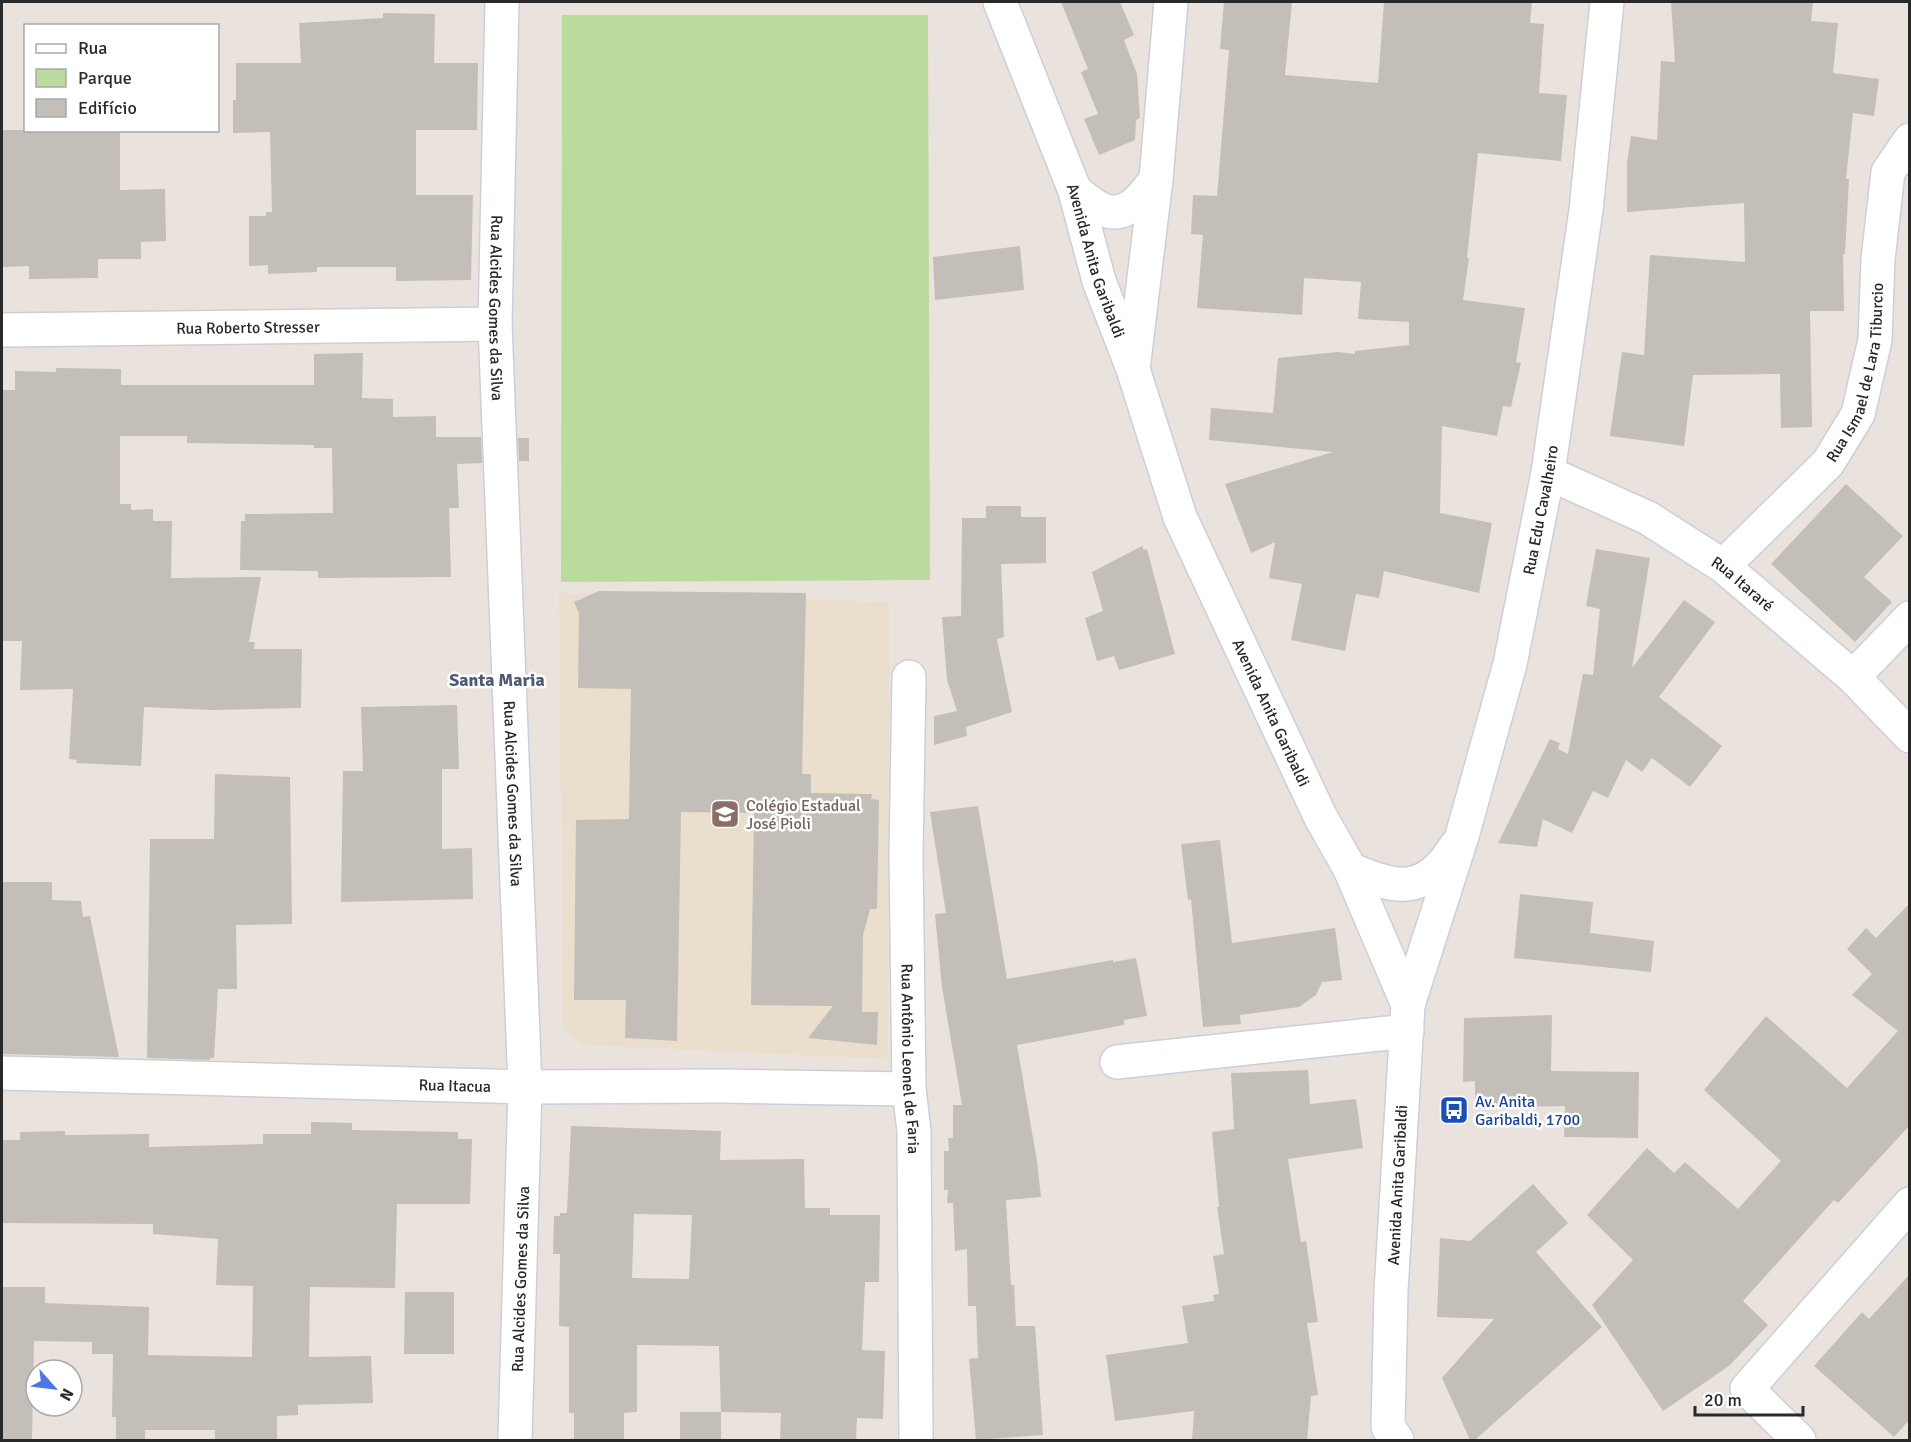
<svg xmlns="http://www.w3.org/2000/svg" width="1911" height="1442" viewBox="0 0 1911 1442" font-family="Signika,sans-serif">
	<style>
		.education { fill: #eadecd }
		.green { fill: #b9dc9e }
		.building { fill: #c3beb8; fill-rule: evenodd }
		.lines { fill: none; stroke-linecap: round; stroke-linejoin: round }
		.minor-casing { stroke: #cbcfda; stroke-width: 36 }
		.tertiary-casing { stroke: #cbcfda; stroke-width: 36 }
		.secondary-casing { stroke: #cbcfda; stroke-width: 36 }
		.minor { stroke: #fff; stroke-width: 33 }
		.tertiary { stroke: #fff; stroke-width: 33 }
		.secondary { stroke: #fff; stroke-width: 33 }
		.labels { text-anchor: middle; stroke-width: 5; stroke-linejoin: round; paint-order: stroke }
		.street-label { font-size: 16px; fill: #292929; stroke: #fff }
		.education-label { font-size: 16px; fill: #785e54; stroke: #fff; text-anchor: start }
		.transit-label { font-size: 16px; fill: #164399; stroke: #fff; text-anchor: start }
		.neighbourhood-label { font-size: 18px; font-weight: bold; fill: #4e5976; stroke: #fff }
	</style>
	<rect width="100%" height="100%" fill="#eae3dd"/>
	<path class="education" d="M 559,593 L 889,602 L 888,1059 L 586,1045 L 569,1036 L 563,1025 Z"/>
	<path class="green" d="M 562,15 L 928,15 L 930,580 L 561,582 Z"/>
	<path class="building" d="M 1061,2 L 1120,2 L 1134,35 L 1124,40 L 1137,74 L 1140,118 L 1136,120 L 1135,140 L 1099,155 L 1084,119 L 1098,114 L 1081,72 L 1088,69 Z
		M 1224,2 L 1292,2 L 1285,75 L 1378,83 L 1384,2 L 1532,2 L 1530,23 L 1544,24 L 1539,93 L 1567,95 L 1561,161 L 1478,153 L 1467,258 L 1469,258 L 1463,300 L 1525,308 L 1516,362 L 1521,363 L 1511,407 L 1503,406 L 1497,436 L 1442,426 L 1440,513 L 1492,523 L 1479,593 L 1384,571 L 1379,598 L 1356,594 L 1345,651 L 1291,640 L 1302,584 L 1269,578 L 1275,542 L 1251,553 L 1225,484 L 1333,452 L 1209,440 L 1211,408 L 1273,413 L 1278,358 L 1337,352 L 1355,354 L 1355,351 L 1409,345 L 1409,322 L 1358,319 L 1361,282 L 1304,278 L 1302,315 L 1197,308 L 1203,235 L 1191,234 L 1193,195 L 1217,196 L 1229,50 L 1220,49 Z
		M 1671,2 L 1813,2 L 1811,21 L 1838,23 L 1833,73 L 1879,79 L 1874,116 L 1853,113 L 1846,179 L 1849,179 L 1845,254 L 1843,254 L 1844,311 L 1810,311 L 1812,427 L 1781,428 L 1780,374 L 1693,375 L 1684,446 L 1610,436 L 1622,352 L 1644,355 L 1650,255 L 1745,262 L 1744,203 L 1627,212 L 1627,163 L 1631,136 L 1657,140 L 1661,61 L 1675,62 Z
		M 383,13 L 435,14 L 434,63 L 478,63 L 477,130 L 416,130 L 416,195 L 473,195 L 471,280 L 396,281 L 396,267 L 317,267 L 317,272 L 268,274 L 268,265 L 249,266 L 249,216 L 266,216 L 266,212 L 272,212 L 270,132 L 233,133 L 233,100 L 236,100 L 236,63 L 301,63 L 299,23 L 383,18 Z
		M 2,130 L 120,130 L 120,190 L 165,189 L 166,241 L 141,242 L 141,259 L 98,259 L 98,278 L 29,279 L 29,266 L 2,267 Z
		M 1020,246 L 1024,290 L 935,300 L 933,257 Z
		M 363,353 L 362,398 L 393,399 L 393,417 L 436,416 L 436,437 L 481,437 L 482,463 L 457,464 L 459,508 L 449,508 L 451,577 L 318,578 L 318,571 L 240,570 L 241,521 L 245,521 L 245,514 L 333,513 L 332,448 L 314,448 L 314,445 L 187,443 L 187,436 L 120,436 L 120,504 L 131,504 L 131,510 L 153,509 L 153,521 L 172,521 L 171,578 L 261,577 L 249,642 L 255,642 L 254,649 L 302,649 L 301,708 L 213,710 L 144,707 L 141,766 L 76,763 L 77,760 L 69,759 L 73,689 L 20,690 L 22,641 L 2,641 L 2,390 L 15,390 L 15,371 L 56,372 L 56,368 L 121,369 L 121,385 L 314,385 L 314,354 Z
		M 518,438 L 529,438 L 529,461 L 519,461 Z
		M 1846,484 L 1903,536 L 1864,577 L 1892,602 L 1855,642 L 1771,564 Z
		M 986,506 L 1021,506 L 1021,517 L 1046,517 L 1046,563 L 1001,564 L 1004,637 L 997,639 L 1012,712 L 966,727 L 967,736 L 934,745 L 934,716 L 957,711 L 947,680 L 942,617 L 961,616 L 962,518 L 986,518 Z
		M 1142,546 L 1144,550 L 1147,549 L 1175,654 L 1119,670 L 1114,656 L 1097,661 L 1085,618 L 1103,611 L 1092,572 Z
		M 1596,549 L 1650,558 L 1632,668 L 1684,600 L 1715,622 L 1659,697 L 1722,746 L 1690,787 L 1652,758 L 1642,772 L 1626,760 L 1608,798 L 1593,791 L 1572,833 L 1543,819 L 1537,847 L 1498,843 L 1550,739 L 1560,743 L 1558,749 L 1568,754 L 1583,674 L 1593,675 L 1600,609 L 1586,606 Z
		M 599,591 L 806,593 L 802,774 L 811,774 L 811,793 L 872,794 L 871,799 L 879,800 L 877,909 L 870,909 L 863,935 L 862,1012 L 878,1012 L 877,1045 L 808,1038 L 833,1006 L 751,1005 L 754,813 L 681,812 L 677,1041 L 625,1038 L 626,1000 L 574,1000 L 576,820 L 629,819 L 631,689 L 578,688 L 579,613 L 574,602 Z
		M 457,705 L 459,769 L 442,769 L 442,849 L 472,848 L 473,899 L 341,902 L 343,771 L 363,771 L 361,707 Z
		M 215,774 L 290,777 L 292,924 L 236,925 L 237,989 L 218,989 L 214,1058 L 210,1058 L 210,1060 L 147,1058 L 150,839 L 214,839 Z
		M 978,806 L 1007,979 L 1113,960 L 1113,962 L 1136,958 L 1147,1016 L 1124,1020 L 1124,1025 L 1017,1045 L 1037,1161 L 1041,1197 L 1006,1200 L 1011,1285 L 1014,1285 L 1016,1326 L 1035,1326 L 1043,1435 L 976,1440 L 969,1359 L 978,1358 L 976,1306 L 968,1306 L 967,1249 L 955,1251 L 953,1203 L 947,1203 L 948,1190 L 944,1190 L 944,1151 L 949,1151 L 948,1138 L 953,1138 L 953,1105 L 962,1105 L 942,987 L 935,914 L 946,913 L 930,812 Z
		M 1220,840 L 1232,943 L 1335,928 L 1342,980 L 1322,982 L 1316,995 L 1299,1007 L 1240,1015 L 1241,1024 L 1203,1027 L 1191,899 L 1188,900 L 1181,844 Z
		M 2,882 L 52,882 L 52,900 L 81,901 L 83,917 L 90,916 L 119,1057 L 2,1054 Z
		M 1520,894 L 1593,902 L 1590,933 L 1654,941 L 1651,972 L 1514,958 Z
		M 1910,903 L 1910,1125 L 1838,1203 L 1834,1200 L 1743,1301 L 1768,1325 L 1729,1366 L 1663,1411 L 1592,1305 L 1633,1260 L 1587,1215 L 1647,1148 L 1674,1173 L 1685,1162 L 1738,1209 L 1781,1161 L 1704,1090 L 1766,1016 L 1847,1088 L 1898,1031 L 1852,995 L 1872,974 L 1847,949 L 1866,928 L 1876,938 Z
		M 1552,1015 L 1551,1071 L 1639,1072 L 1638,1138 L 1564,1137 L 1565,1106 L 1475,1108 L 1475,1081 L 1463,1082 L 1464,1018 Z
		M 1308,1070 L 1310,1104 L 1356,1099 L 1363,1148 L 1288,1159 L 1301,1242 L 1306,1241 L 1318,1322 L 1307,1323 L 1318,1395 L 1311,1396 L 1307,1440 L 1192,1440 L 1194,1411 L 1115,1421 L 1106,1355 L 1188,1343 L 1182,1306 L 1214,1301 L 1213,1295 L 1219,1294 L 1213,1256 L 1224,1254 L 1217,1207 L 1219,1207 L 1212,1132 L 1234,1129 L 1231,1073 Z
		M 311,1122 L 352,1123 L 352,1130 L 458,1132 L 458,1139 L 472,1139 L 470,1204 L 397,1204 L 395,1288 L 310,1287 L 309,1357 L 371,1356 L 373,1403 L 298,1405 L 298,1415 L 277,1416 L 277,1440 L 215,1440 L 215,1430 L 145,1430 L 145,1440 L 116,1440 L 116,1417 L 112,1417 L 113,1354 L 92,1354 L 92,1342 L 34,1341 L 32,1440 L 2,1440 L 2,1287 L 45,1287 L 45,1303 L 149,1307 L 148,1355 L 252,1357 L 253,1286 L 216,1285 L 218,1239 L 153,1234 L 153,1224 L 2,1223 L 2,1140 L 20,1140 L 20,1132 L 65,1131 L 65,1135 L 149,1134 L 149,1147 L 263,1144 L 263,1134 L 311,1134 Z
		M 571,1126 L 721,1131 L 720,1160 L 804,1159 L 805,1208 L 830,1208 L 830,1215 L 880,1215 L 879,1282 L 865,1282 L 862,1350 L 885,1351 L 883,1419 L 857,1418 L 856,1440 L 780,1440 L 781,1413 L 721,1412 L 719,1346 L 637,1345 L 637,1412 L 624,1413 L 624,1440 L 574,1440 L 574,1413 L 569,1413 L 569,1327 L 559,1326 L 560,1254 L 553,1254 L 554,1216 L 560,1216 L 560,1213 L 567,1213 ZM 634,1214 L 692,1215 L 689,1279 L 632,1278 Z
		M 1533,1184 L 1568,1223 L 1536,1252 L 1602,1327 L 1475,1440 L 1470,1440 L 1442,1378 L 1494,1319 L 1437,1317 L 1440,1238 L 1470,1241 Z
		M 1910,1274 L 1910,1419 L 1894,1437 L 1814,1366 L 1862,1312 L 1869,1319 Z
		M 405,1292 L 454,1292 L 454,1354 L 404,1354 Z
		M 680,1412 L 721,1412 L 721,1440 L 680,1440 Z"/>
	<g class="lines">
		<g class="minor-casing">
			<g id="minor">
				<path d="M 1075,191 C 1084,198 1093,206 1103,210 C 1127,219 1144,196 1156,179"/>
				<path id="s1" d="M 2,330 L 495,324"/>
				<path d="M 1133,369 L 1156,179 L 1171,2"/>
				<path id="s2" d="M 1723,566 L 1828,463 L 1858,414 L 1875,340 L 1878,259 L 1888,172 L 1910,140"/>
				<path id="s3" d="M 909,677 L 906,855 L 909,1089 L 914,1131 L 916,1440"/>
				<path d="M 1853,677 L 1910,618"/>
				<path d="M 1117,1062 L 1407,1031"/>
				<path id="s4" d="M 2,1073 L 525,1087 L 721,1086 L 909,1089"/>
				<path d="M 1799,1440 L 1747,1389 L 1910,1204"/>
			</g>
		</g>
		<g class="tertiary-casing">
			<g id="tertiary">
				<path id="s5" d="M 502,2 L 495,324 L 525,1087 L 515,1440"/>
				<path id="s6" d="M 1548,473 L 1648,518 L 1723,566 L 1853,677 L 1910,736"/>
				<path d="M 1350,869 C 1395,889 1425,896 1455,847"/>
				<path id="s7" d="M 1408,1005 L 1462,836 L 1510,664 L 1548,473 L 1586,210 L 1607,2"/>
			</g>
		</g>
		<g class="secondary-casing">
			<g id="secondary">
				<path id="s8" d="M 1000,2 L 1075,191 L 1099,281 L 1133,369 L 1180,517 L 1320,816 L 1350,869 L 1408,1005 L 1391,1291 L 1388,1427 L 1397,1440"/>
			</g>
		</g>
		<use href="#minor" class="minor"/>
		<use href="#tertiary" class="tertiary"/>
		<use href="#secondary" class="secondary"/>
	</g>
	<defs>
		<g id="school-square" transform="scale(1.5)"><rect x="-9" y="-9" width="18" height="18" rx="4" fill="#8d6e63" stroke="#fff"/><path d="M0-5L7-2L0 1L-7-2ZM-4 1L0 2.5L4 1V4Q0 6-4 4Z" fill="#fff"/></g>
		<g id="bus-square" transform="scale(1.5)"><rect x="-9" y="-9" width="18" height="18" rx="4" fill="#1a4fb4" stroke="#fff"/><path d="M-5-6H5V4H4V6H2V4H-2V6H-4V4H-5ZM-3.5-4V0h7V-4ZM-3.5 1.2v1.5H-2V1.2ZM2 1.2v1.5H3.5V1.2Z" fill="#fff"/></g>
	</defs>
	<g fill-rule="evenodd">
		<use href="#school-square" x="725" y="814"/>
		<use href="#bus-square" x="1454" y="1110"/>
	</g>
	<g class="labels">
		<g class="street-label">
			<text dy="6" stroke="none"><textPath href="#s8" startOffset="276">Avenida Anita Garibaldi</textPath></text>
			<text dy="6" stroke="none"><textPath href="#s5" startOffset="306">Rua Alcides Gomes da Silva</textPath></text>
			<text dy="6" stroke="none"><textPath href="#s1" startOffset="246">Rua Roberto Stresser</textPath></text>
			<text dy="6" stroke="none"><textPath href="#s2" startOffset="244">Rua Ismael de Lara Tiburcio</textPath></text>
			<text dy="6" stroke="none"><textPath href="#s7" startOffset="513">Rua Edu Cavalheiro</textPath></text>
			<text dy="6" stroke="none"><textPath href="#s6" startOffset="225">Rua Itararé</textPath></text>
			<text dy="6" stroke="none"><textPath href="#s8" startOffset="762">Avenida Anita Garibaldi</textPath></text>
			<text dy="6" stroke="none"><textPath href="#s5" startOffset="792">Rua Alcides Gomes da Silva</textPath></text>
			<text dy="6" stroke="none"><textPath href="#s3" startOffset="382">Rua Antônio Leonel de Faria</textPath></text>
			<text dy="6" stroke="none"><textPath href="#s4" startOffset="453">Rua Itacua</textPath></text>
			<text transform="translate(1397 1185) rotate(-87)" y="6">Avenida Anita Garibaldi</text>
			<text transform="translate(520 1279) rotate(-88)" y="6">Rua Alcides Gomes da Silva</text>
		</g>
		<g class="education-label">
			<text x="746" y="811">Colégio Estadual<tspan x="746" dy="18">José Pioli</tspan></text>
		</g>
		<g class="transit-label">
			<text x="1475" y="1107">Av. Anita<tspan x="1475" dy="18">Garibaldi, 1700</tspan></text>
		</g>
		<g class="neighbourhood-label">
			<text x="497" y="686">Santa Maria</text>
		</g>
	</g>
	<rect width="1911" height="1442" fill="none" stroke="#292929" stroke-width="6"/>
	<rect x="24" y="24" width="195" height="108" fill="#ffffff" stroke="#a9a9a9" stroke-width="1.5"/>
	<rect x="36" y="44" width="30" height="9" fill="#ffffff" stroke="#a9a9a9" stroke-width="1.5"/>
	<text x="78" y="54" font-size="18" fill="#292929">Rua</text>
	<rect x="36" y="69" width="30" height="18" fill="#b9dc9e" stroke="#a9a9a9" stroke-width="1.5"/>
	<text x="78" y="84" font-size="18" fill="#292929">Parque</text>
	<rect x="36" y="99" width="30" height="18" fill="#c3beb8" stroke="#a9a9a9" stroke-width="1.5"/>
	<text x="78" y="114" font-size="18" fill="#292929">Edifício</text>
	<g transform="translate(54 1388) rotate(118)"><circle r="28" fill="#ffffff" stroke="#a9a9a9" stroke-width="1.5"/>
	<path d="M0-4.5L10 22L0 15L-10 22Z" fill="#4b78e9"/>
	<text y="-9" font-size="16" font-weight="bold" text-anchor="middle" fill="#292929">N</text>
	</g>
	<path d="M1695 1406v9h108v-9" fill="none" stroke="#292929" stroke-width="3"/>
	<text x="1704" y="1406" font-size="18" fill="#292929" stroke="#ffffff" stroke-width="4.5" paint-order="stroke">20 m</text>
</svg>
